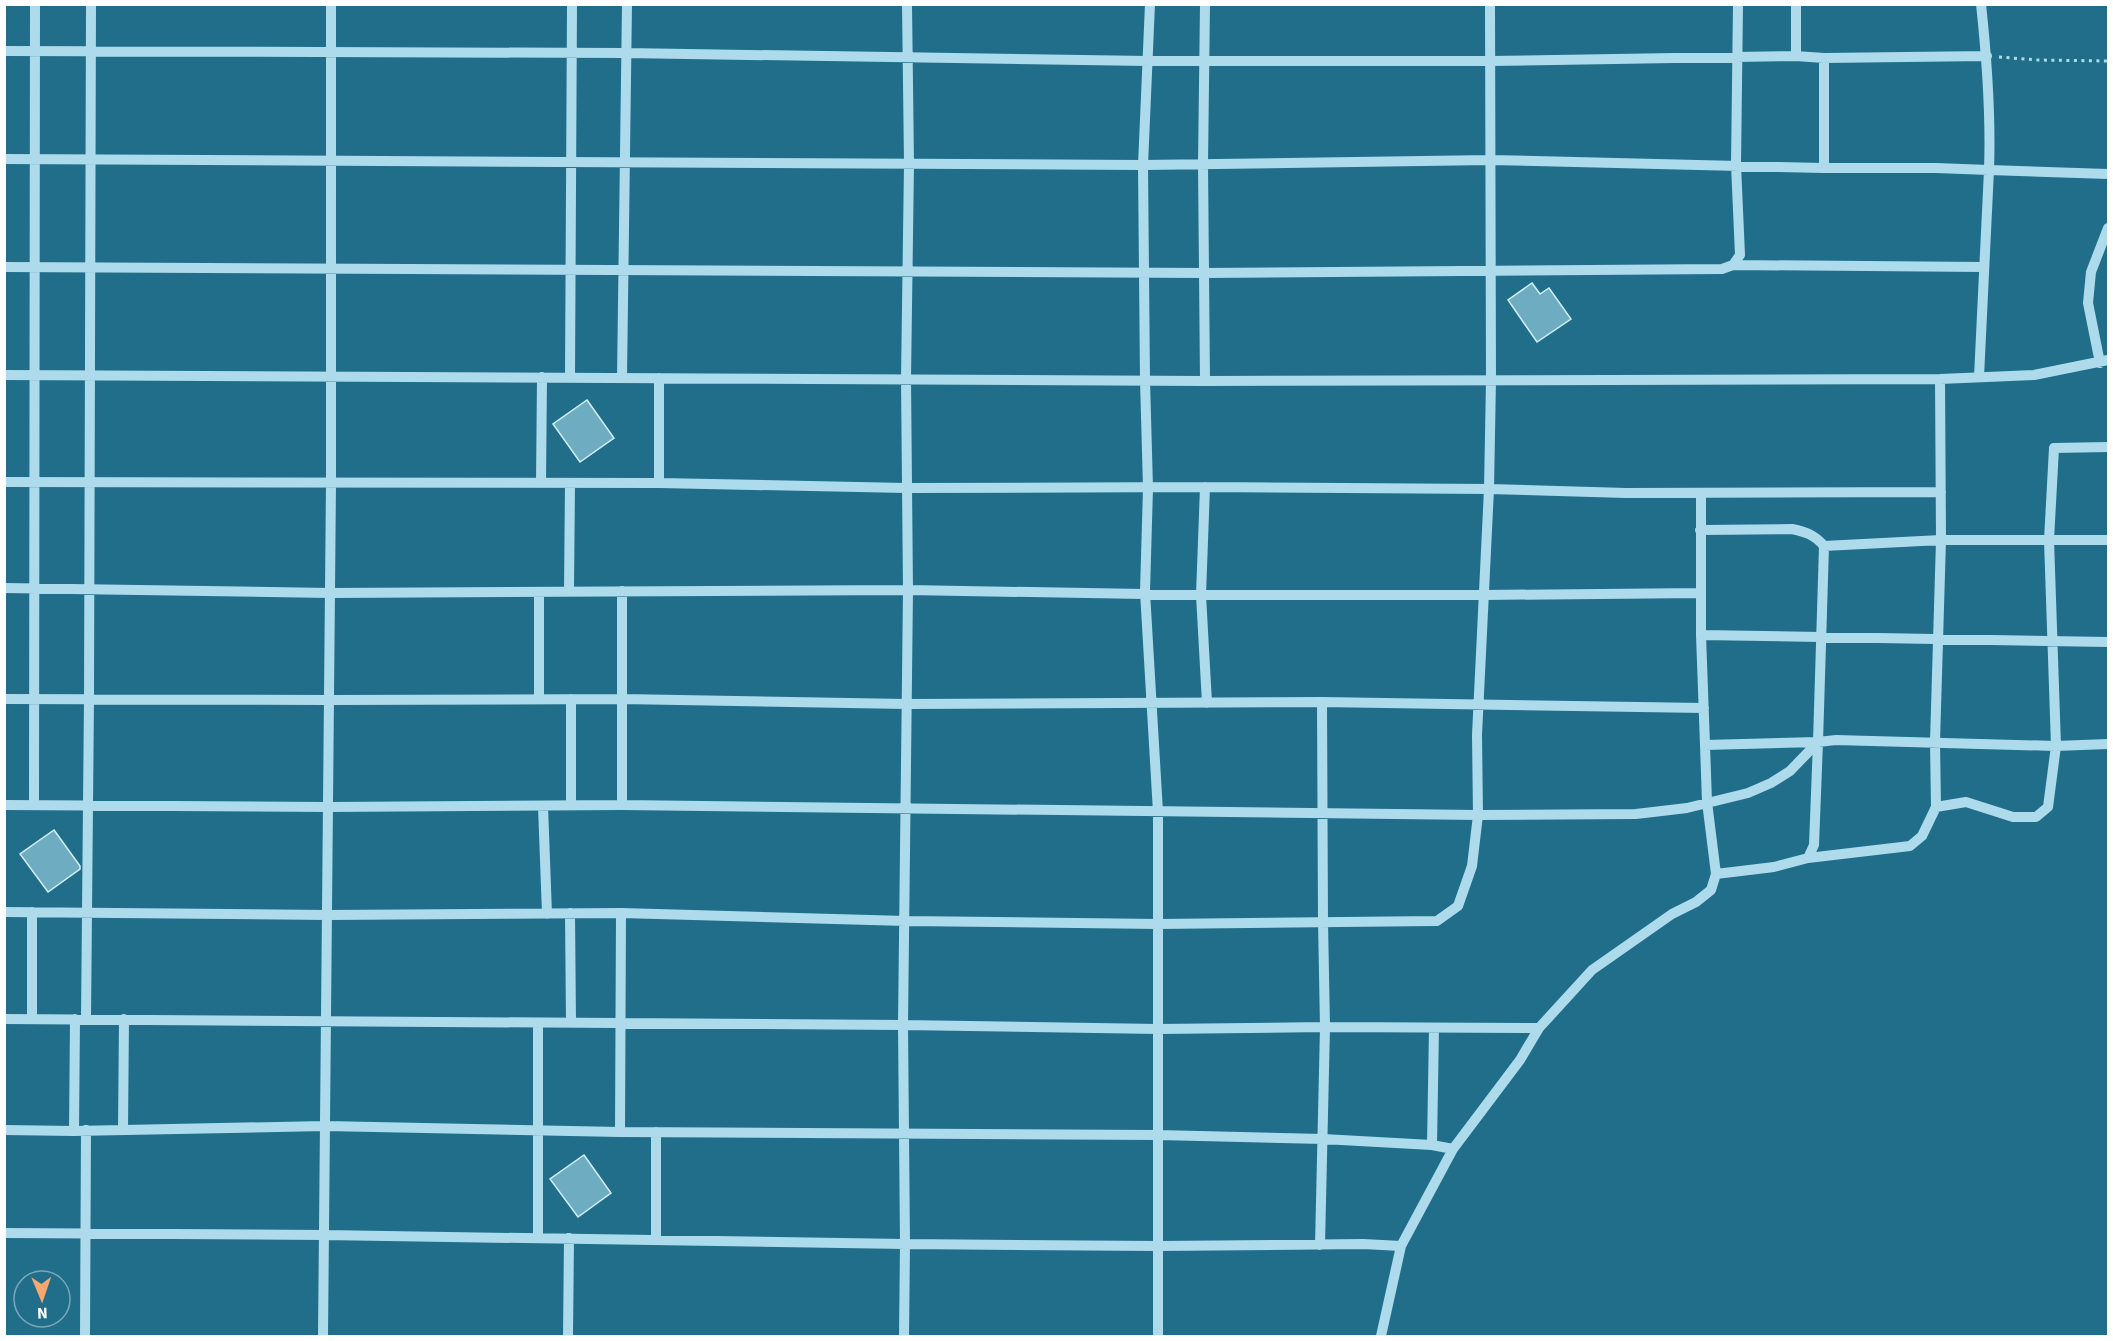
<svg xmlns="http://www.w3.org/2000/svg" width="2113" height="1341" viewBox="0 0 2113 1341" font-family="'Source Sans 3',sans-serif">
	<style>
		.building { fill: #6eacc1; stroke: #d1eff8; stroke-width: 1.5 }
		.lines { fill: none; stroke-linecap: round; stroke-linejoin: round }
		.path { stroke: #addbeb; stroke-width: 3; stroke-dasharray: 3 4.5; stroke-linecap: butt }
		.minor { stroke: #addbeb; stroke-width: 10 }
	</style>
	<rect width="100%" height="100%" fill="#206e8a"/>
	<path class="building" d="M 1532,283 L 1540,294 L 1549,288 L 1571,319 L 1537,342 L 1508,300 Z
		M 587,400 L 614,438 L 580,462 L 553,424 Z
		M 54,830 L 80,866 L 80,869 L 48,892 L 20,854 Z
		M 584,1155 L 611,1193 L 578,1217 L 550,1179 Z"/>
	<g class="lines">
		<path class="path" d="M 1999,57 L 2038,60 L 2108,61"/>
		<path class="minor" d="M 1150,4 L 1143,165 L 1145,380 L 1148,488 L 1145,592 L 1158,812 L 1158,1336
			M 1205,4 L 1203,164 L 1205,381
			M 4,51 L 625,53 L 1148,61 L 1490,61 L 1796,56 L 1824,58 L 1987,56
			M 1796,56 L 1796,4
			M 4,159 L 1143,165 L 1490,160 L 1824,168 L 1936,168 L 1989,170 C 1991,115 1987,60 1981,4
			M 1824,168 L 1824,58
			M 1733,265 L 1983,267
			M 4,267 L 1204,273 L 1722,269 L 1733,265 L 1740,255 L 1736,165 L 1738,4
			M 2100,363 L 2088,303 L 2091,272 L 2108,228
			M 4,375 L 1205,381 L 1940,379 L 2034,375 L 2108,360
			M 570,376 L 572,4
			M 1979,377 L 1989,170 L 2108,174
			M 622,378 L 627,4
			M 2108,447 L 2054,448 L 2049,540 L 2108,540
			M 4,482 L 659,483 L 906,488 L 1205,487 L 1489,489 L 1491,380 L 1490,4
			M 541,483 L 542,377
			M 659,483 L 659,378
			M 1205,487 L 1201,595 L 1207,703
			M 1700,530 L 1792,529 C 1806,532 1815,535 1824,546 L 1818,742 L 1705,745
			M 4,588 L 330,593 L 908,590 L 1201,595 L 1484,595 L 1701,593
			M 569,591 L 570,483
			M 1701,635 L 2108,642
			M 4,699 L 329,700 L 622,699 L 906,704 L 1322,702 L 1704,708
			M 539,699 L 539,592
			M 571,699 L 571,805
			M 4,805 L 328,807 L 622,805 L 1478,815 L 1636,814 L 1687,808 L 1748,793 L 1771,783 L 1790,771 L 1818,742 L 1836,740 L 2056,746 L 2108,744
			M 34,805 L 35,4
			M 622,805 L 622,591
			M 543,806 L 547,914
			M 1936,807 L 1935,742 L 1941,540 L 1940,379
			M 1808,858 L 1910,846 L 1922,836 L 1936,807 L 1966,802 L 2013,817 L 2036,817 L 2048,807 L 2056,746 L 2049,540 L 1941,540 L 1824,546
			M 1716,874 L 1774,867 L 1808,858 L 1814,845 L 1818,742
			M 4,912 L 328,915 L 621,913 L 906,921 L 1158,924 L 1437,921 L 1458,906 L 1472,866 L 1478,815 L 1477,735 L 1489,489 L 1626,493 L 1941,492
			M 570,913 L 571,1023
			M 4,1019 L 903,1025 L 1158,1029 L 1325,1027 L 1539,1028
			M 32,1019 L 32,912
			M 86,1019 L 89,699 L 91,4
			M 123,1129 L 124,1019
			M 4,1130 L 74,1131 L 325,1126 L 620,1132 L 1158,1135 L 1323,1139 L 1432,1145 L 1453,1149
			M 74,1131 L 75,1019
			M 620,1132 L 621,913
			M 1432,1145 L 1434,1028
			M 4,1233 L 324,1235 L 905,1244 L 1158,1246 L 1363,1244 L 1401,1246
			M 538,1238 L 538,1023
			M 656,1240 L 656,1132
			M 1320,1245 L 1325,1027 L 1323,921 L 1322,702
			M 85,1336 L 86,1130
			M 323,1336 L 331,483 L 331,4
			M 568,1336 L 569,1238
			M 904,1336 L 905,1244 L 903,1025 L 908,590 L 906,379 L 909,164 L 907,4
			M 1381,1336 L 1401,1246 L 1453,1149 L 1520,1060 L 1539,1028 L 1592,970 L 1672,914 L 1696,902 L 1711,890 L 1716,874 L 1707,802 L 1705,745 L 1701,635 L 1701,493"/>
	</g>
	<rect width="2113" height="1341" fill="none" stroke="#ffffff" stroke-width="12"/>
	<g transform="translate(42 1299) rotate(178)"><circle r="28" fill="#206e8a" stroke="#79a8b9" stroke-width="1.5"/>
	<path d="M0-4.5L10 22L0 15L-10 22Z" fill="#f8a76e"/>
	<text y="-9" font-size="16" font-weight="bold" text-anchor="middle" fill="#ffffff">N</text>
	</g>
</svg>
